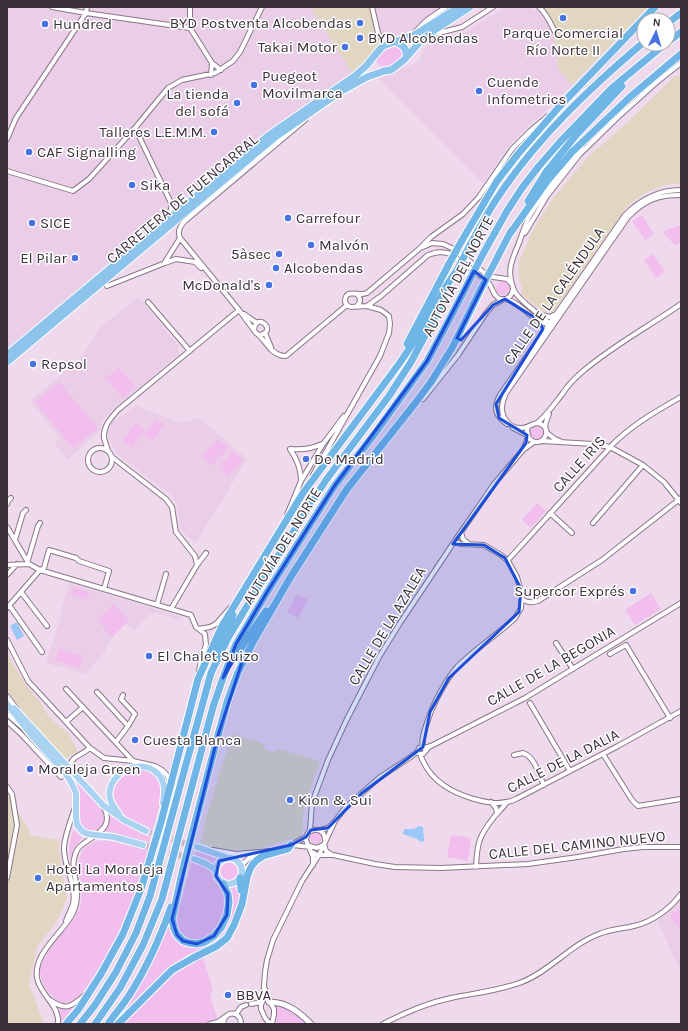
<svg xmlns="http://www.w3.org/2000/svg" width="688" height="1031" viewBox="0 0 688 1031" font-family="Karla,sans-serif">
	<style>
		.commercial { fill: #e0d6c1 }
		.built { fill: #eacde7 }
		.green { fill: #f1beed }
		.water { fill: #9ac8f9 }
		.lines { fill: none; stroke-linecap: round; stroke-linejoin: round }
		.primary-tunnel { stroke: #cbb7c9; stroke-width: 6; stroke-dasharray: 6 3; stroke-linecap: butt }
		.minor-casing { stroke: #8a7689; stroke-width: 6 }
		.tertiary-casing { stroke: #8a7689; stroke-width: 7 }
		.primary-casing { stroke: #fff; stroke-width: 8 }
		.trunk-casing { stroke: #fff; stroke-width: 9 }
		.motorway-casing { stroke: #fff; stroke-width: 9 }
		.minor { stroke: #fff; stroke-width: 4 }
		.tertiary { stroke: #fff; stroke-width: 5 }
		.primary { stroke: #a9d3f0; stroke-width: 6 }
		.trunk { stroke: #8cc4eb; stroke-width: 7 }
		.motorway { stroke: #6fb6e6; stroke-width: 7 }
		.motorway-bridge-casing { stroke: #fff; stroke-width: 9; stroke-linecap: butt }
		.motorway-bridge { stroke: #6fb6e6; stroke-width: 7 }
		.marked { fill: #1d4ed8; fill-opacity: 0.2; stroke: #1d4ed8; stroke-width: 3; stroke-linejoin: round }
		.poi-dot { fill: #4672e4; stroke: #fff; stroke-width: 1.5 }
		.labels { text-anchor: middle; stroke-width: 3; stroke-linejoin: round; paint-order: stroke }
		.poi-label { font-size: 15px; fill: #3a313a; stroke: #fff; text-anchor: start }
		.street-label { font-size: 15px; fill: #3a313a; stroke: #fff }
	</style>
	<rect width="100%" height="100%" fill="#efd9ed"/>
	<path class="commercial" d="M 310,7 L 372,7 L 387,41 L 355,76 L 349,68 Z
		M 544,7 L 648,7 L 572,85 L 558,69 L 557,54 L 554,35 L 541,12 Z
		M 675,76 L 680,76 L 681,78 L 681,184 L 670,184 L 660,187 L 645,193 L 633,201 L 624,210 L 554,311 L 550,312 L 543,312 L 521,294 L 522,289 L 519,279 L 519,262 L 532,232 L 542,215 L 554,197 L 587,158 L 629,121 Z
		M 7,651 L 13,664 L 25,684 L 40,702 L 49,717 L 69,734 L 78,752 L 65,759 L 28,718 L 7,690 Z
		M 232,734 L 262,743 L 266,750 L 274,752 L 279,749 L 320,761 L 304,807 L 303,816 L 303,831 L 300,837 L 253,850 L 225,850 L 200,843 L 202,838 L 206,818 Z
		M 7,793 L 32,836 L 59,840 L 59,852 L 67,898 L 57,921 L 37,947 L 29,984 L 44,1024 L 7,1024 Z"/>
	<path class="built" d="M 7,7 L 310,7 L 349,68 L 355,76 L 7,356 Z
		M 372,7 L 452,7 L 416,31 L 396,42 L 382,39 Z
		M 506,7 L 526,7 L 541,12 L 547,19 L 554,35 L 557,54 L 558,69 L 572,85 L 547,110 L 528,126 L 510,144 L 483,183 L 379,78 L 418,62 L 427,44 L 438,37 L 466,32 L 472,28 Z
		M 138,297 L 178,345 L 178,355 L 108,414 L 102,422 L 100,430 L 68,460 L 54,443 L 60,438 L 30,401 L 82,357 L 99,329 Z
		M 137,406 L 181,423 L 200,418 L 247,459 L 196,543 L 181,531 L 177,506 L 170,494 L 116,453 L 108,436 L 111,423 Z
		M 69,583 L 181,617 L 179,622 L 175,620 L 174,618 L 155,613 L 153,615 L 149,614 L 134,631 L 126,624 L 129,621 L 113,604 L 97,620 L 113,637 L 103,654 L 85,674 L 46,663 L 60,620 L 62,607 Z
		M 681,900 L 681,971 L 657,921 L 665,915 Z"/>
	<path class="green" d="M 395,44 L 401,47 C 402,49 403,52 403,54 C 402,62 388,68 381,67 C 369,56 386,48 395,44 Z
		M 642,215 L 654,234 L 645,240 L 632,221 Z
		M 679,226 L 681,226 L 681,242 L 675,245 L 663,233 L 666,230 Z
		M 653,254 L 665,272 L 656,278 L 644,260 Z
		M496 288a7 7 0 1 1 14 0a7 7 0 1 1-14 0Z
		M 119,368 L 135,387 L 122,398 L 106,378 Z
		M 59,382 L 98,428 L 73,448 L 35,402 Z
		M 156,419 L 164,425 L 152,441 L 144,435 Z
		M 136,423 L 145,431 L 132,448 L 122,441 Z
		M530 432a7 7 0 1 1 14 0a7 7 0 1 1-14 0Z
		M 218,439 L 228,448 L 211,466 L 201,456 Z
		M 234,451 L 243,460 L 228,476 L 219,467 Z
		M 537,503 L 546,511 L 531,528 L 522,520 Z
		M 73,587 L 89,592 L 86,600 L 71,595 Z
		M 651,593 L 661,609 L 635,625 L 625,610 Z
		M 297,594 L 308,600 L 298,618 L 287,612 Z
		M 113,604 L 129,621 L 112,637 L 97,620 Z
		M 59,648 L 83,656 L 79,668 L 55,660 Z
		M 139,769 C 144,770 150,771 154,774 C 168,787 157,814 153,829 C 134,824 110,811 114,788 C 116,776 128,772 139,769 Z
		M 76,782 C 85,790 99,801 103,812 C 110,829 86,839 79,821 C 76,815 80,809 80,803 C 81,796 78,789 76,782 Z
		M 111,815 L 134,830 L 150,837 L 149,843 L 129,837 L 105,832 L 109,822 Z
		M 74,830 L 82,838 C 76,845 72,851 70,860 C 69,849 69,840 74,830 Z
		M310 838a6 6 0 1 1 12 0a6 6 0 1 1-12 0Z
		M 451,835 L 471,838 L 468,861 L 447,857 Z
		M 106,840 L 148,850 C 143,869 138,888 131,905 C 124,924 88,996 71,1002 C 63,1005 57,1001 52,996 C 45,989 40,979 40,969 C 41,959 61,934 68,925 C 70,922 74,920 75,916 C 77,913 79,909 80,905 C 85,890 76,874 79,860 C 80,856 82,852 84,848 L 97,841 Z
		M 197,851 L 220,857 L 216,860 L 213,864 L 207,859 L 195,856 Z
		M 192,861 L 202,865 L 210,870 L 215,884 L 219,886 L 223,891 L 224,910 L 220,921 L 214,930 L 206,937 L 199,940 L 189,938 L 180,931 L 177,921 L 179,907 L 184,892 Z
		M220 872a9 9 0 1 1 18 0a9 9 0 1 1-18 0Z
		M 240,883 C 239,905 234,930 214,943 C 205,949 193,951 183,958 C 161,972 143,994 125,1012 L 153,962 L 169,924 C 173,937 177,938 188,946 L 221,933 L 228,888 L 233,887 Z
		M 681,908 L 681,931 L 670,916 Z
		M 202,955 L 213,990 L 210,996 L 219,1024 L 122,1024 L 174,973 Z
		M 273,1003 L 289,1009 L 307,1024 L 275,1023 C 277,1015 277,1010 273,1003 Z
		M 73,1007 L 60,1024 L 59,1013 L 57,1008 L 64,1009 Z"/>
	<path class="water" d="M 17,622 L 24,636 L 17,640 L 10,626 Z
		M 419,826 L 423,827 L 424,841 L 421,842 L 417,839 L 403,834 L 404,829 L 414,829 Z"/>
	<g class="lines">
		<path class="primary-tunnel" d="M 146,831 L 197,847
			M 143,845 L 194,859"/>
		<g class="minor-casing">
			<path id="minor" d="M 52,7 L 86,13 L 190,28 L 212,63 L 221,70
				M 372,7 L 378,33 L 382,39 L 391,42
				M 539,7 C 547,14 550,22 555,32
				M 190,28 L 190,7
				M 414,33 L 427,20 L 446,7
				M 431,35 L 462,27 L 493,7
				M 211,75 L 212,63
				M 305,120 L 185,221 C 180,226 177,231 180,238 L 239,310 L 256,333 C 264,338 270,353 280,355 C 282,356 284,356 286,356 L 347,305
				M 135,128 L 172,205 L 168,219
				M 7,139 L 16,118 L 86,13 L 87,7
				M 7,171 L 73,191 L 89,179 L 135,128 L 168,88 L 182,80 L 215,73 L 233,61 L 240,52 L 262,7
				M 525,233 L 547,196 L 580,154 L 618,117 L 657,82 L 681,63
				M 423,247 L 432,243 L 443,244 L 454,249 L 486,274 L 493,277 L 507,279 L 511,283
				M 165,262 L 180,238
				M 107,286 L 165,263 L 176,259 L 195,262 L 201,268
				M 506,299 C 509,300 512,301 515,303 C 526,310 538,325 551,324
				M 148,302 L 190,351
				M 357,306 C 361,302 361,298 357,294
				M 367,306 L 381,296 L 428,255 C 437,252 442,251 451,254 C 459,261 468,267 477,273 C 480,276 484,278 487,281 C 493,286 492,296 500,299 C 507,301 512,296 513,289
				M 244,314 L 257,323
				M 542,315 L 550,317 L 556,314
				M 550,326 L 547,321 C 538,313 518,300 514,290 C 506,270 512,260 519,243 C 522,234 525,225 529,217 C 544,191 564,169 582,146
				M 254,330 C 256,310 279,332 259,335
				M 265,333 L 271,347
				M 423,399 L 458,355 L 486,313 L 493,305 L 504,299
				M 537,423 C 548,414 554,404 563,393 C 568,385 575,378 582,372 C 612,346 648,327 681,304
				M 507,424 C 495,416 493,408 500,395 L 625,215 C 641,199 658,190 681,190
				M 513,428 L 527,435
				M 545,428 L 546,422 L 549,414
				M 546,432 L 555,439 L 560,441
				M 528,436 C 539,454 558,427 537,423 C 531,424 528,428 522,428 C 511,429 502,419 502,408 C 502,403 504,398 506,393 L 628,217 C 645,200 657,195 681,195
				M 542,441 L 593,444 L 610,447 L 643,465 L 664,482 L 681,503
				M88 460a12 12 0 1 1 24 0a12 12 0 1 1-24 0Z
				M 523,450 L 534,442
				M 108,451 C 107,447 105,442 104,438 C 103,426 111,418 118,410 L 239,310
				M 112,457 L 166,499 L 172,507 L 176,532 L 195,556 L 197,565 L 171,609
				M 313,475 L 380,356 L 389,333 L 390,324 L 389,316 L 381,310 L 367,306 L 351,307 L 348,306 L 345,302 C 345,287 358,297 367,293 L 419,249 L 431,237 L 463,214 L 479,197 L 512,149 L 530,131 L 548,116
				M 301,481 C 301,469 297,459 290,449 C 302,450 312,449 322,444
				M 7,504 L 8,501 L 11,498
				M 550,513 L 572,533
				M 287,515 L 301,481 L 323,444 L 344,416
				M 593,523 L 643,465
				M 7,527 L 29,564 L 40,570 L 44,568 L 49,550 L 76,558 L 79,561 L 109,571 L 104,589
				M 461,532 L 463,539 L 469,544
				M 15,540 L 23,513 L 26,510
				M 28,560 L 38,526 L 40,523
				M 508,561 L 509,559 L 615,442 C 635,423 658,410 681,397
				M 7,565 L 29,564
				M 197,565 L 206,553
				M 7,575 L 17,564
				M 21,592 L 47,626
				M 522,599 C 527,603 532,603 538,601 L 602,560 L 681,498
				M 9,605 L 42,652
				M 157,605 L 166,574
				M 7,608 L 40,570 L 191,615 L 196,627 L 205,634 L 206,645 L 202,656 L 199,671
				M 199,629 L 210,627 L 216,624 L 230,608
				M 7,640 L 28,681 L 90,748 L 104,758 L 133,761 L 155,766 L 162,770 L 167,775 L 169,780 L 167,784
				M 556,643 L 573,669
				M 610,654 L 626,645 L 670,718
				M 66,689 L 133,761
				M 97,692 L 128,726 L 116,742
				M 123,695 L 121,699 L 135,714 L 128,726
				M 7,696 L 17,709
				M 530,703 L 570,771
				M 7,714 L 23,728
				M 7,721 L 21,734 L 61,777
				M 66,722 L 83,707
				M 423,747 C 421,738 425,729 428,720 C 433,704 446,679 458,666 C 475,649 497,635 515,618 L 521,608 L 522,595 L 517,577 L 508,561 L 501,555 L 484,545 L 461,544 L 454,542
				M 424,748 L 431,746 L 525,698 L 681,603
				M 418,753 L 420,754 L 423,754 L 429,747
				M 420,754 C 424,765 432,777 442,784 C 456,795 489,806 506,802 C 511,802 514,800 518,798 L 618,746 L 681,711
				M 603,754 L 632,800 L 638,806 L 681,799
				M 514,755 L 523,753 C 535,757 539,775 544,785
				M 69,768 C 72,755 81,756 90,748
				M 7,787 L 12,794 L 17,825 L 7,878
				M 491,802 L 496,808 L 497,814
				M 320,830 L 328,828 L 333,823
				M 309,832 C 317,827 325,831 325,840
				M 324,844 L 326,851 L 332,855
				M 291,845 L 306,837
				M 293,845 L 310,847
				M 310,846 L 317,848 L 323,845
				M 213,850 L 236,854 L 270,851
				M 312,852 L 317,855 L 333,855 L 375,864 L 395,867 L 441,868 L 528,864 L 578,857 L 624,849 L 643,847 L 681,847
				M 313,865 L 313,857 L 306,840 L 307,835 L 310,830 L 312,803 L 328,760 L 347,719 L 379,657 L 400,623 L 454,542 L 479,506 L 494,484 L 523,450 L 526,443 L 528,436 L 527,429 L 529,426
				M 241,866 L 249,858 L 261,854
				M 476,867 C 477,843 479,836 494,817 C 498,812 503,808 507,802
				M 66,921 C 68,915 71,910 73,904 C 77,884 63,866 64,847 C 65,835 71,819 75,808
				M 265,989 L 268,1001 L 271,1004 L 274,1009 L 274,1014 L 272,1024
				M 50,1000 C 66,1011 71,1007 85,995
				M 251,1004 L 262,1002
				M 236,1014 L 241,1007 L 246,1005
				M 58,1024 C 60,1005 40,995 37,978 C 33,953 63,933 73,913 C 77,904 78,893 76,883 C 75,875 72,867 74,859 C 75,853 78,847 83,844 C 97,833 114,828 104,807
				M 210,1024 L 218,1022 L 225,1017
				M 223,1024 C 224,1010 241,1010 241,1024
				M 270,1024 L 265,1018 L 261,1009 L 261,1005 L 263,1000 L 265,972 L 267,960 L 273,940 L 302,881 L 319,855 L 335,821 L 345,808 L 379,778 L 412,756 L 418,751 L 419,748 L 423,747
				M 383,1024 C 404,1013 427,1003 451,998 C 474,993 499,991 522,982 C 550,971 570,945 599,934 C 610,929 622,929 634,926 C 652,922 670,909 681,894"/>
		</g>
		<g class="tertiary-casing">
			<path id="tertiary" d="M 269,1002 C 287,1002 299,1012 311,1024"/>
		</g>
		<g class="primary-casing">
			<path id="primary" d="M 7,704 L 32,736 L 65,773 L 72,784 L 76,793 L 76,817 L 77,825 L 82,831 L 88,834 L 96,835 L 114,837 L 143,845
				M 14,708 L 103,805 L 124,820 L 146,831
				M 119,814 C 115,809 111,804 110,798 C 109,795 110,789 111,786 C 119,766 149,758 161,778 C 166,786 164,795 163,803
				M 197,847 L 228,858
				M216 871a13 13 0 1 1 26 0a13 13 0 1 1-26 0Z
				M 194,859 C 202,862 209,864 215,870"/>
		</g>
		<g class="trunk-casing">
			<path id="trunk" d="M 396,42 C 403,45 407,48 406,57
				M 7,355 L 268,136 L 355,76 L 367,65 L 380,49 L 383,46 L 416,34 L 459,7
				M 7,362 L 274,138 L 340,92 L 367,77 L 384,71 L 391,70 L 395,67 L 404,60 L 419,43 L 436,29 L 470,7"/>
		</g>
		<g class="motorway-casing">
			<path id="motorway" d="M 668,23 L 681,13
				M 668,42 L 681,32
				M 528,201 L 546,172 L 577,134 L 622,86
				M 509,235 L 548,180 L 572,152 L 630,97 L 681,54
				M 461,242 L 497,181 L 518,154 L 559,107 L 655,7
				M 469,247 C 479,229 488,211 500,194 C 539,136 591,87 644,42
				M 483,254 L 507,211 L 522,188 L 539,166 L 560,142 L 612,88 L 665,44
				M 495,262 L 511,231
				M 407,344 L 449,264
				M 216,653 L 233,615
				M 234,659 L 248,637 L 266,611
				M 240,878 L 241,890
				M 223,884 L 228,894 L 229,902 L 227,915 L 221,928 L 214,936 L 205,942 L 197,944 L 189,943 L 183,941 L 177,935 L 174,929 L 172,919 L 184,864 L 218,735 L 227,702 L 238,672 L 253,642 L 290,578 L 347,489 L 413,406 L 431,382 L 452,348 L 481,289
				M 66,1024 L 78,1010 L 101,974 L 123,934 L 141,889 L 161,822 L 198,679 L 222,626 L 303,493 L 399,364 L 415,340 L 445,288 L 455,273
				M 80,1024 L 95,1005 L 116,972 L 136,933 L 150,896 L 211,673 L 228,638 L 259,586 L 326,480 L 389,396 L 411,362 L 439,309 L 445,296
				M 95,1024 L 120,988 L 143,945 L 162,899 L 213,707 L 223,678 L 236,644 L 267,592 L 335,485 L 375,433 L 427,361 L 451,316 L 470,279
				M 108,1024 C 115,1014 123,1005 130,994 C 147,967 160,938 171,907
				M 118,1024 L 172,970 L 193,958 L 217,946 L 227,938 L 234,925 L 242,904 L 247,877 L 250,869 L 253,864 L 257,860 L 263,856 L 288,849 L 291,845"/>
		</g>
		<use href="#minor" class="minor"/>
		<use href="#tertiary" class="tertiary"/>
		<use href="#primary" class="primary"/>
		<use href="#trunk" class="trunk"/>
		<use href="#motorway" class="motorway"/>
		<g class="motorway-bridge-casing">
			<path id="motorway-bridge" d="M 449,264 L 461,242
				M 457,270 L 469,247
				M 470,279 L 483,254
				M 481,289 L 495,262"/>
		</g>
		<use href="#motorway-bridge" class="motorway-bridge"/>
	</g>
	<path class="marked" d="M 474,271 L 486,280 L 457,338 L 461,340 L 493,305 L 505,299 L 537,319 L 543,329 L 496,404 L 499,418 L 527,435 L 526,443 L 453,544 L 484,545 L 505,558 L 521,589 L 519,612 L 449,678 L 430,712 L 423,747 L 362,793 L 328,828 L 311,830 L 306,837 L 291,845 L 219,861 L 216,876 L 228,894 L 227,915 L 214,936 L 197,944 L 183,941 L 177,935 L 172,919 L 218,735 L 242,662 L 235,658 L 223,678 L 236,644 L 267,592 L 335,485 L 427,361 Z"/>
	<g class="poi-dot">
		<circle cx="563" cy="18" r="4"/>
		<circle cx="360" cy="23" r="4"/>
		<circle cx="45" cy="24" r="4"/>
		<circle cx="360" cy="38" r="4"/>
		<circle cx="345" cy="47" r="4"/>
		<circle cx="254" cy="85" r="4"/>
		<circle cx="479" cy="91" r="4"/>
		<circle cx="237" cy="103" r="4"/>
		<circle cx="214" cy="132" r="4"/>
		<circle cx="29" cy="152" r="4"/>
		<circle cx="132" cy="185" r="4"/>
		<circle cx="288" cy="218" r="4"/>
		<circle cx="32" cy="223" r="4"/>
		<circle cx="311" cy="245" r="4"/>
		<circle cx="279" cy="254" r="4"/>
		<circle cx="75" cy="258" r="4"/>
		<circle cx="276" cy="268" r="4"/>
		<circle cx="269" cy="285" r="4"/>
		<circle cx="33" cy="364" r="4"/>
		<circle cx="306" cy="459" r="4"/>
		<circle cx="633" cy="591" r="4"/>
		<circle cx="149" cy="656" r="4"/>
		<circle cx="135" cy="740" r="4"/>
		<circle cx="30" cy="769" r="4"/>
		<circle cx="290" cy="800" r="4"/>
		<circle cx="38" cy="878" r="4"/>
		<circle cx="228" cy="995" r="4"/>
	</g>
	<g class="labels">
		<g class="poi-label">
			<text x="352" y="28" text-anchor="end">BYD Postventa Alcobendas</text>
			<text x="53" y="29">Hundred</text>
			<text x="563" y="38" text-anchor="middle">Parque Comercial<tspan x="563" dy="17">Río Norte II</tspan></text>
			<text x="368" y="43">BYD Alcobendas</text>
			<text x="337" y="52" text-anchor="end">Takai Motor</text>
			<text x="262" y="81">Puegeot<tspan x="262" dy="17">Movilmarca</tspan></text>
			<text x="487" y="87">Cuende<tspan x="487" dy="17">Infometrics</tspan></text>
			<text x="229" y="99" text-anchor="end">La tienda<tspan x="229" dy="17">del sofá</tspan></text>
			<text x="206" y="137" text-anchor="end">Talleres L.E.M.M.</text>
			<text x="37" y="157">CAF Signalling</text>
			<text x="140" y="190">Sika</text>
			<text x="296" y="223">Carrefour</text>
			<text x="40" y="228">SICE</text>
			<text x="319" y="250">Malvón</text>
			<text x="271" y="259" text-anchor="end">5àsec</text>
			<text x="67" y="263" text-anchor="end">El Pilar</text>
			<text x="284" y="273">Alcobendas</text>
			<text x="261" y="290" text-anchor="end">McDonald's</text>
			<text x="41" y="369">Repsol</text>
			<text x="314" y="464">De Madrid</text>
			<text x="625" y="596" text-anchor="end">Supercor Exprés</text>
			<text x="157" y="661">El Chalet Suizo</text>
			<text x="143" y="745">Cuesta Blanca</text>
			<text x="38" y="774">Moraleja Green</text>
			<text x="298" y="805">Kion &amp; Sui</text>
			<text x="46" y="874">Hotel La Moraleja<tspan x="46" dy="17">Apartamentos</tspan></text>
			<text x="236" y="1000">BBVA</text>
		</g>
		<g class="street-label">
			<text transform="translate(182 199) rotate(-40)" y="5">CARRETERA DE FUENCARRAL</text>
			<text transform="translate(458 276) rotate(-62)" y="5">AUTOVÍA DEL NORTE</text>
			<text transform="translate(554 296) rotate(-55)" y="5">CALLE DE LA CALÉNDULA</text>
			<text transform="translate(579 464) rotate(-48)" y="5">CALLE IRIS</text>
			<text transform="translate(282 546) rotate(-58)" y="5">AUTOVÍA DEL NORTE</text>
			<text transform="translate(387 626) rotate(-59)" y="5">CALLE DE LA AZALEA</text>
			<text transform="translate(551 666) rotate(-30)" y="5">CALLE DE LA BEGONIA</text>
			<text transform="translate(563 761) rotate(-27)" y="5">CALLE DE LA DALIA</text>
			<text transform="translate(577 845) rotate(-6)" y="5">CALLE DEL CAMINO NUEVO</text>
		</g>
	</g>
	<rect width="688" height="1031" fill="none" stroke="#3a313a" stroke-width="16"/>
	<g transform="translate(656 32) rotate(5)"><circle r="19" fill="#ffffff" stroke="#b0adb0"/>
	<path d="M0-3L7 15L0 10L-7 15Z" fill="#4672e4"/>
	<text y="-6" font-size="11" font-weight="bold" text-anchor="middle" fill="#3a313a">N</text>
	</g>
</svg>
